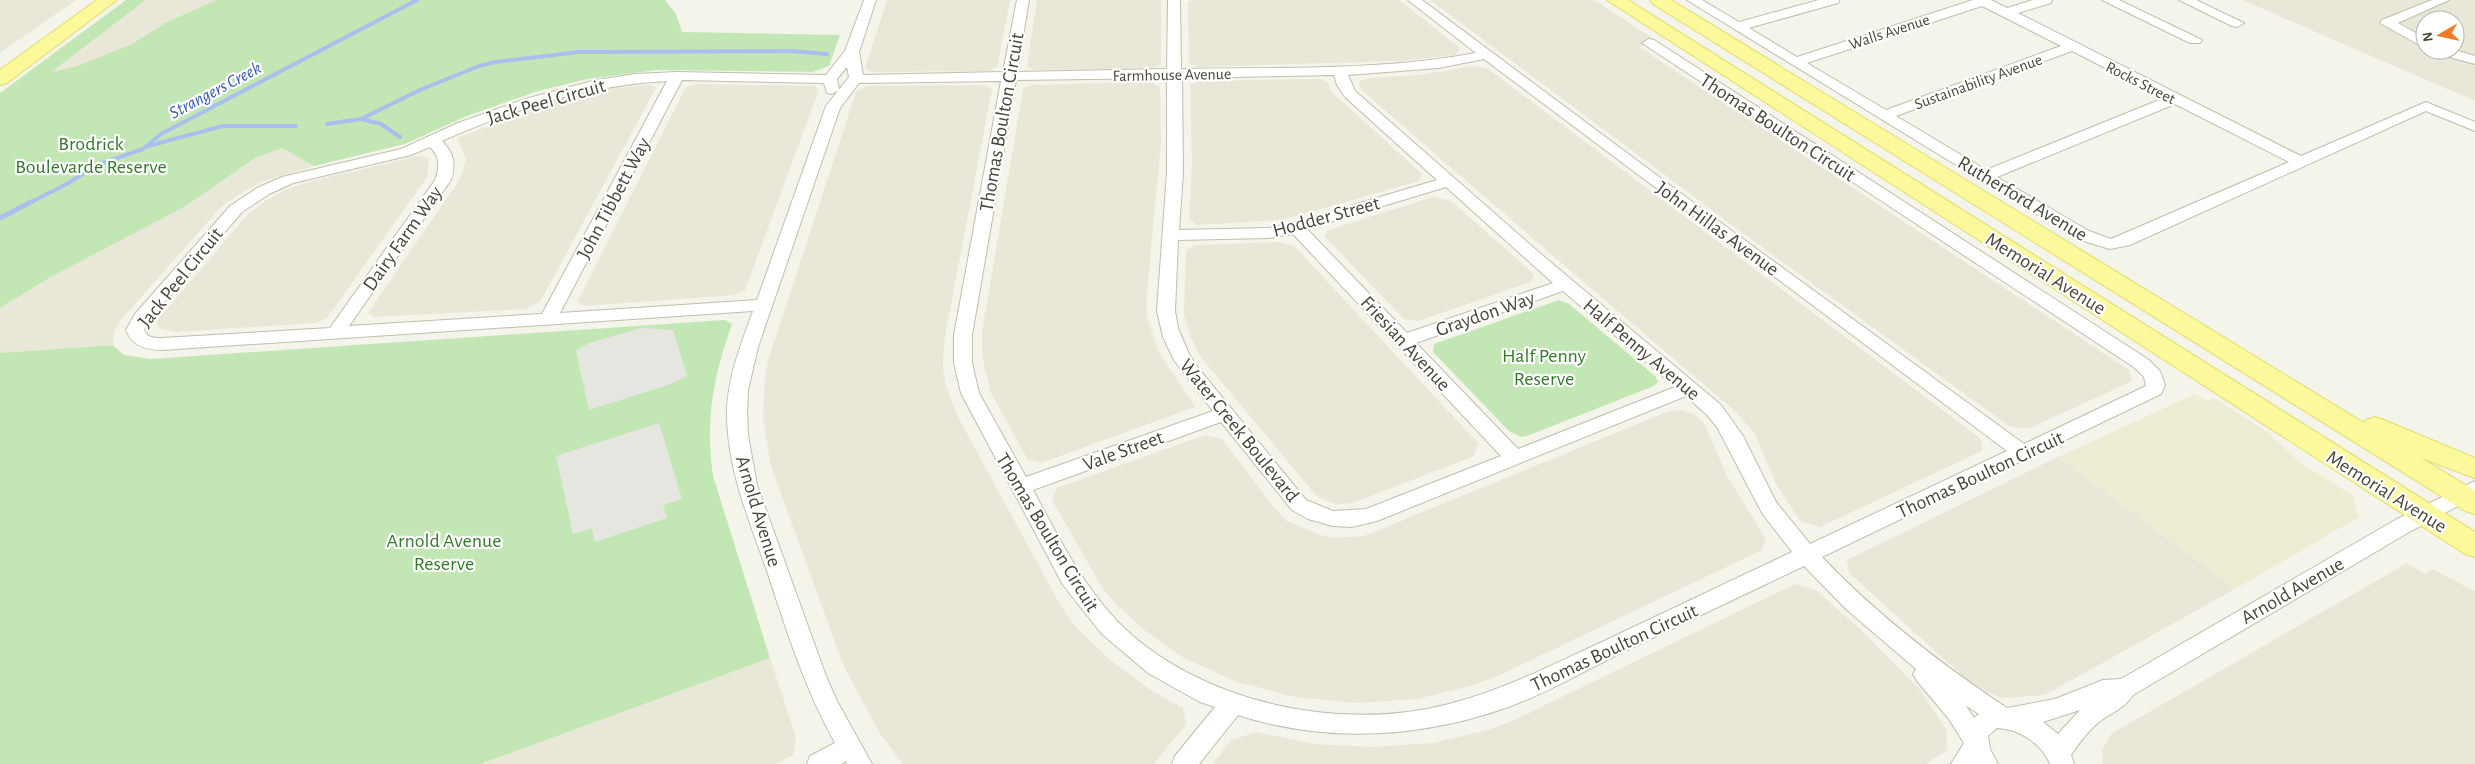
<svg xmlns="http://www.w3.org/2000/svg" width="2475" height="764" viewBox="0 0 2475 764" font-family="'Alegreya Sans',sans-serif">
	<style>
		.residential { fill: #e8e7d8; fill-rule: evenodd }
		.education { fill: #ededd4 }
		.green { fill: #c3e7b4 }
		.parking { fill: #e6e6e1 }
		.lines { fill: none; stroke-linecap: round; stroke-linejoin: round }
		.stream-far1 { stroke: #a9c0ef; stroke-width: 4 }
		.stream { stroke: #a9c0ef; stroke-width: 5 }
		.minor-casing { stroke: #c0bead; stroke-width: 2 }
		.major-casing { stroke: #e1dd6c; stroke-width: 2 }
		.minor { fill: #fff; fill-rule: evenodd }
		.major { fill: #fbf99c; fill-rule: evenodd }
		.labels { text-anchor: middle; stroke-width: 4.5; stroke-linejoin: round; paint-order: stroke }
		.far-street-label { font-size: 16px; fill: #484638; stroke: #fff }
		.far-water-label { font-size: 18px; font-style: italic; fill: #345bb2; stroke: #fff }
		.street-label { font-size: 20px; fill: #484638; stroke: #fff }
		.park-label { font-size: 20px; fill: #35792c; stroke: #fff }
	</style>
	<rect width="100%" height="100%" fill="#f4f4ea"/>
	<path class="residential" d="M 0,0 L 76,0 L 0,53 Z
		M 146,0 L 216,0 L 165,23 L 132,44 L 77,66 L 49,72 Z
		M 887,0 L 1010,0 L 997,67 L 989,71 L 872,72 L 865,68 Z
		M 1037,0 L 1161,0 L 1161,64 L 1152,68 L 1034,70 L 1027,66 Z
		M 1193,0 L 1399,0 L 1460,48 L 1456,55 L 1399,61 L 1197,67 L 1189,63 L 1188,2 Z
		M 1430,0 L 1594,0 L 1657,41 L 1639,47 L 2129,370 L 2132,381 L 2028,429 L 2009,426 L 1740,231 Z
		M 2242,0 L 2475,0 L 2475,101 L 2362,52 ZM 2425,20 L 2455,20 L 2455,50 L 2425,50 Z
		M 1475,66 L 1488,69 L 1981,439 L 1982,451 L 1820,527 L 1800,521 L 1777,486 L 1755,434 L 1736,412 L 1559,261 L 1364,92 L 1358,84 L 1361,80 L 1368,78 L 1420,75 Z
		M 1321,79 L 1327,82 L 1331,91 L 1339,99 L 1422,174 L 1419,181 L 1282,220 L 1197,225 L 1189,219 L 1192,162 L 1190,85 L 1199,81 Z
		M 1151,82 L 1160,87 L 1161,142 L 1147,293 L 1147,317 L 1159,353 L 1195,407 L 1041,463 L 1028,460 L 991,393 L 982,356 L 982,332 L 1023,89 L 1031,85 Z
		M 696,84 L 814,86 L 819,90 L 745,290 L 735,295 L 584,306 L 577,302 L 686,87 Z
		M 651,85 L 656,88 L 540,302 L 525,309 L 374,317 L 368,313 L 460,179 L 466,159 L 457,138 L 561,99 L 614,88 Z
		M 985,85 L 992,89 L 944,341 L 943,369 L 946,386 L 959,419 L 1062,608 L 1076,627 L 1110,660 L 1149,689 L 1183,708 L 1186,724 L 1154,764 L 903,764 L 881,735 L 844,667 L 771,466 L 763,418 L 765,376 L 770,355 L 856,92 L 867,86 Z
		M 282,148 L 314,166 L 261,182 L 238,195 L 220,208 L 121,320 L 114,332 L 113,345 L 0,353 L 0,308 L 49,278 L 186,206 L 255,158 Z
		M 418,156 L 428,157 L 429,161 L 427,177 L 327,318 L 315,323 L 176,332 L 159,329 L 157,322 L 159,318 L 248,214 L 265,201 L 287,189 L 312,181 Z
		M 1433,197 L 1451,201 L 1534,274 L 1531,282 L 1418,321 L 1404,319 L 1325,237 L 1328,230 Z
		M 1279,242 L 1294,246 L 1478,443 L 1474,456 L 1353,503 L 1336,504 L 1320,498 L 1314,493 L 1200,356 L 1190,335 L 1184,315 L 1186,250 L 1196,245 Z
		M 1680,410 L 1694,414 L 1704,423 L 1727,476 L 1766,539 L 1762,550 L 1500,675 L 1474,685 L 1417,699 L 1357,703 L 1295,697 L 1237,682 L 1184,658 L 1144,630 L 1114,602 L 1102,587 L 1052,500 L 1057,488 L 1205,435 L 1222,439 L 1272,505 L 1287,521 L 1321,535 L 1335,538 L 1364,536 L 1669,411 Z
		M 2058,457 L 2235,589 L 2045,695 L 2002,698 L 1983,690 L 1965,678 L 1849,573 L 1847,560 Z
		M 2407,563 L 2425,574 L 2432,569 L 2475,591 L 2475,764 L 2103,764 L 2102,750 L 2111,734 Z
		M 1795,584 L 1816,590 L 1863,632 L 1919,689 L 1947,731 L 1947,750 L 1926,764 L 1213,764 L 1231,740 L 1257,732 L 1314,744 L 1372,747 L 1432,743 L 1488,730 L 1514,720 Z
		M 770,658 L 796,737 L 793,755 L 776,764 L 487,764 L 487,762 Z"/>
	<path class="education" d="M 2195,394 L 2207,401 L 2214,398 L 2269,433 L 2298,461 L 2353,496 L 2359,517 L 2235,589 L 2058,457 Z"/>
	<path class="green" d="M 126,0 L 146,0 L 51,72 L 77,66 L 132,44 L 165,23 L 216,0 L 665,0 L 676,14 L 682,32 L 840,35 L 829,66 L 813,72 L 657,70 L 587,79 L 538,91 L 467,116 L 405,144 L 314,166 L 282,148 L 255,158 L 186,206 L 49,278 L 0,308 L 0,93 Z
		M 1559,300 L 1569,304 L 1655,376 L 1658,382 L 1654,386 L 1527,436 L 1521,437 L 1509,431 L 1433,352 L 1434,344 Z
		M 725,320 L 732,324 C 713,378 705,419 713,476 L 770,658 L 481,764 L 0,764 L 0,353 L 113,345 L 124,355 L 151,359 Z"/>
	<path class="parking" d="M 641,328 L 673,330 L 687,376 L 671,384 L 589,410 L 576,351 L 589,343 Z
		M 659,423 L 682,499 L 663,505 L 667,518 L 595,542 L 592,528 L 573,534 L 556,456 Z"/>
	<g class="lines">
		<path class="stream-far1" d="M 361,119 L 381,124 L 400,137
			M 327,124 L 361,119 L 420,90 L 479,66 L 495,62 L 579,52 L 791,51 L 827,54
			M 148,146 L 223,126 L 296,126
			M 29,203 L 65,185 L 97,165 L 143,149 L 161,134 L 417,0"/>
		<path class="stream" d="M 0,218 L 31,202"/>
		<g class="minor-casing">
			<path id="minor" d="M 864,0 L 876,0 L 859,52 L 863,75 L 1003,72 L 1017,0 L 1029,0 L 1017,72 L 1167,69 L 1168,0 L 1180,0 L 1181,69 C 1280,67 1379,71 1476,53 L 1408,0 L 1422,0 L 1706,212 L 2024,444 L 2146,386 L 2144,377 L 2135,368 L 1642,43 L 1649,39 L 1654,40 L 2149,360 L 2160,371 L 2165,385 L 2161,394 L 1822,557 C 1877,615 1941,664 2007,708 L 2055,699 L 2103,680 L 2121,679 L 2397,519 L 2475,481 L 2475,497 L 2411,531 L 2133,695 C 2124,709 2112,712 2099,722 C 2088,731 2079,743 2071,755 L 2074,764 L 2050,764 C 2041,743 2019,729 1997,728 L 1988,736 L 1990,749 L 1998,764 L 1951,764 L 1964,743 L 1949,719 L 1917,681 L 1913,674 L 1916,669 L 1846,609 L 1804,566 C 1744,595 1684,623 1623,652 C 1586,670 1549,692 1511,706 C 1423,738 1327,744 1238,715 L 1199,764 L 1172,764 L 1175,756 L 1215,707 L 1200,702 L 1148,673 L 1102,634 L 1063,585 L 961,393 L 954,363 L 954,335 L 1001,81 L 859,83 L 840,108 L 758,347 L 748,390 L 747,412 L 748,435 L 757,485 L 826,676 L 837,701 L 872,764 L 847,764 L 846,761 L 841,764 L 807,764 L 810,756 L 835,743 C 805,689 787,632 768,574 C 750,522 727,470 727,414 C 727,379 741,344 753,311 L 162,350 C 146,350 132,346 126,330 L 135,314 L 230,206 L 257,188 L 282,177 L 401,149 L 458,123 L 525,99 L 596,80 L 636,74 L 677,72 L 826,75 L 845,51 ZM 1484,59 L 2007,451 L 1810,544 L 1776,502 L 1743,436 L 1721,405 L 1542,255 L 1355,91 L 1348,75 L 1438,68 ZM 847,67 L 849,77 L 826,106 L 757,300 L 560,313 L 682,80 L 824,83 L 827,93 L 832,94 L 839,90 L 837,79 ZM 1334,75 L 1337,85 L 1345,97 L 1437,180 L 1286,225 L 1268,228 L 1179,230 L 1183,172 L 1182,78 ZM 1167,78 L 1167,172 L 1157,311 L 1163,337 L 1174,360 L 1213,411 L 1026,477 L 979,393 L 972,363 L 972,335 L 1016,80 ZM 667,81 L 542,314 L 349,326 L 451,180 C 456,164 454,153 442,141 C 513,109 589,85 667,81 ZM 430,147 C 440,157 440,167 435,180 L 330,328 L 162,338 C 154,338 147,338 144,330 L 149,320 L 242,212 L 269,194 L 293,183 L 411,155 ZM 1446,187 L 1553,283 L 1407,333 L 1307,229 ZM 1293,234 L 1501,456 L 1366,509 L 1333,511 L 1306,500 L 1195,364 L 1188,352 L 1178,328 L 1175,311 L 1178,240 L 1268,238 ZM 1563,291 L 1675,387 L 1518,449 L 1416,343 ZM 1686,396 L 1707,415 L 1717,427 L 1762,513 L 1792,552 C 1728,582 1665,612 1602,642 C 1552,665 1503,690 1449,704 C 1341,733 1197,703 1117,621 C 1081,583 1058,536 1033,490 L 1221,422 L 1292,510 L 1308,519 L 1333,526 L 1351,527 L 1377,521 ZM 1966,706 L 1979,714 L 1974,718 ZM 2080,710 L 2058,734 L 2043,722 Z
				M 1687,0 L 1702,0 L 1739,22 L 1819,0 L 1839,0 L 1838,3 L 1749,28 L 1797,57 L 1973,0 L 1991,0 L 2007,8 L 2033,0 L 2052,0 L 2051,3 L 2018,13 L 2301,156 L 2426,102 L 2475,122 L 2475,131 L 2426,111 L 2130,245 L 2110,249 L 2077,239 ZM 1982,6 L 2061,46 L 1886,110 L 1807,63 ZM 2072,51 L 2164,98 L 1986,170 L 1896,116 ZM 2175,104 L 2289,162 L 2111,239 L 2089,231 L 1997,177 Z
				M 2102,0 L 2119,0 L 2202,40 L 2200,43 L 2190,43 Z
				M 2179,0 L 2196,0 L 2244,23 L 2237,27 L 2232,26 Z
				M 2432,0 L 2449,0 L 2398,23 L 2425,38 L 2425,48 L 2380,23 L 2382,20 Z
				M 2433,50 L 2455,50 L 2475,56 L 2475,64 L 2435,53 Z"/>
		</g>
		<g class="major-casing">
			<path id="major" d="M 97,0 L 117,0 L 7,83 L 0,85 L 0,70 Z
				M 1607,0 L 1628,0 L 2475,532 L 2475,557 L 2465,554 Z
				M 1650,0 L 1671,0 L 2364,423 L 2366,420 L 2375,417 L 2384,420 L 2475,458 L 2475,478 L 2421,458 L 2475,491 L 2475,514 L 2465,511 L 1653,4 Z"/>
		</g>
		<use href="#minor" class="minor"/>
		<use href="#major" class="major"/>
	</g>
	<g class="labels">
		<g class="far-street-label">
			<text transform="translate(1889 31) rotate(-18)" y="6">Walls Avenue</text>
			<text transform="translate(1172 74) rotate(-1)" y="6">Farmhouse Avenue</text>
			<text transform="translate(1978 81) rotate(-20)" y="6">Sustainability Avenue</text>
			<text transform="translate(2141 82) rotate(27)" y="6">Rocks Street</text>
		</g>
		<g class="far-water-label">
			<text transform="translate(215 90) rotate(-28)" y="6">Strangers Creek</text>
		</g>
		<g class="street-label">
			<text transform="translate(546 101) rotate(-16)" y="7">Jack Peel Circuit</text>
			<text transform="translate(1001 122) rotate(-80)" y="7">Thomas Boulton Circuit</text>
			<text transform="translate(1778 127) rotate(33)" y="7">Thomas Boulton Circuit</text>
			<text transform="translate(613 198) rotate(-62)" y="7">John Tibbett Way</text>
			<text transform="translate(2023 198) rotate(31)" y="7">Rutherford Avenue</text>
			<text transform="translate(1326 216) rotate(-15)" y="7">Hodder Street</text>
			<text transform="translate(1718 228) rotate(36)" y="7">John Hillas Avenue</text>
			<text transform="translate(402 238) rotate(-55)" y="7">Dairy Farm Way</text>
			<text transform="translate(2046 273) rotate(32)" y="7">Memorial Avenue</text>
			<text transform="translate(180 277) rotate(-51)" y="7">Jack Peel Circuit</text>
			<text transform="translate(1485 313) rotate(-19)" y="7">Graydon Way</text>
			<text transform="translate(1406 343) rotate(47)" y="7">Friesian Avenue</text>
			<text transform="translate(1642 349) rotate(40)" y="7">Half Penny Avenue</text>
			<text transform="translate(1240 430) rotate(51)" y="7">Water Creek Boulevard</text>
			<text transform="translate(1123 450) rotate(-20)" y="7">Vale Street</text>
			<text transform="translate(1980 474) rotate(-25)" y="7">Thomas Boulton Circuit</text>
			<text transform="translate(2387 491) rotate(32)" y="7">Memorial Avenue</text>
			<text transform="translate(759 511) rotate(73)" y="7">Arnold Avenue</text>
			<text transform="translate(1048 532) rotate(59)" y="7">Thomas Boulton Circuit</text>
			<text transform="translate(2292 590) rotate(-30)" y="7">Arnold Avenue</text>
			<text transform="translate(1614 647) rotate(-25)" y="7">Thomas Boulton Circuit</text>
		</g>
		<g class="park-label">
			<text x="91" y="150">Brodrick<tspan x="91" dy="23">Boulevarde Reserve</tspan></text>
			<text x="1544" y="362">Half Penny<tspan x="1544" dy="23">Reserve</tspan></text>
			<text x="444" y="547">Arnold Avenue<tspan x="444" dy="23">Reserve</tspan></text>
		</g>
	</g>
	<g transform="translate(2440 35) rotate(261)"><circle r="24" fill="#ffffff" stroke="#b6b5af"/>
	<path d="M0-4L9 19L0 12L-9 19Z" fill="#f37922"/>
	<text y="-8" font-size="14" font-weight="bold" text-anchor="middle" fill="#484638">N</text>
	</g>
</svg>
